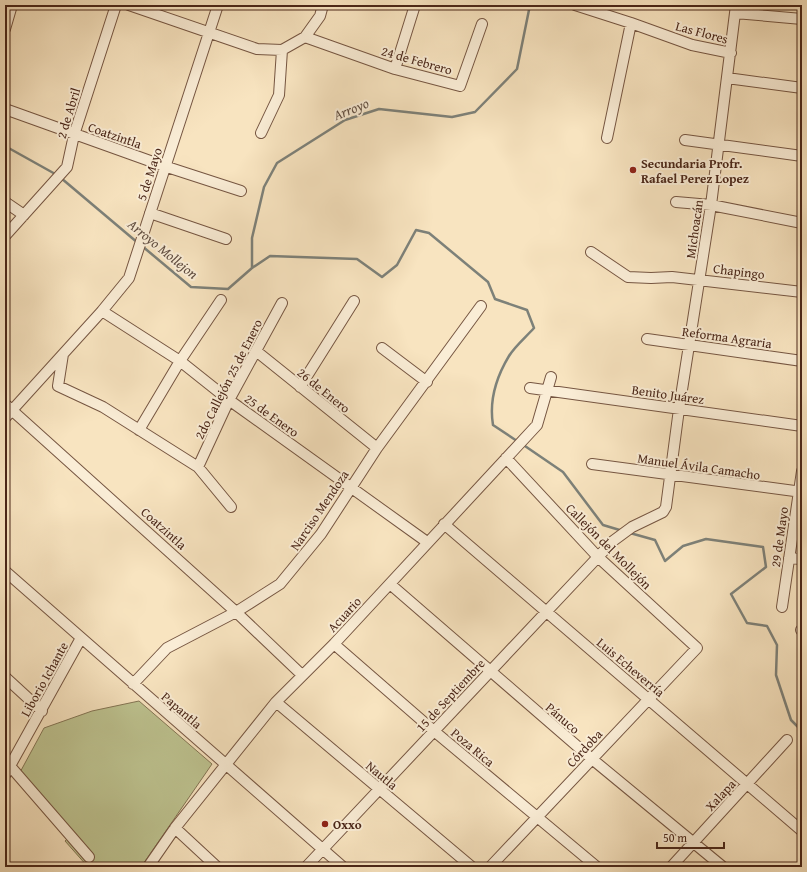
<svg xmlns="http://www.w3.org/2000/svg" width="807" height="872" viewBox="0 0 807 872" font-family="'Gentium Book Plus',serif">
	<style>
		.grass { fill: #bec491; stroke: #847554 }
		.lines { fill: none; stroke-linecap: round; stroke-linejoin: round }
		.stream { stroke: #7d8179; stroke-width: 2.5 }
		.minor-casing { stroke: #765642; stroke-width: 12 }
		.minor { stroke: #faedd6; stroke-width: 10 }
		.poi-dot { fill: #8f2418; stroke: #faedd6; stroke-width: 1.5 }
		.labels { text-anchor: middle; stroke-width: 4; stroke-linejoin: round; paint-order: stroke }
		.street-label { font-size: 13px; fill: #4a2618; stroke: #faedd6 }
		.poi-label { font-size: 13px; font-weight: bold; fill: #4a2618; stroke: #faedd6; text-anchor: start }
		.water-label { font-size: 14px; font-style: italic; fill: #5f4c40; stroke: #faedd6 }
	</style>
	<rect width="100%" height="100%" fill="#f8e4c0"/>
	<filter id="stains"><feTurbulence type="fractalNoise" baseFrequency=".005" numOctaves="4"/><feColorMatrix values="0 0 0 0 .2 0 0 0 0 .09 0 0 0 0 .02 0 0 0 .5 -.17"/></filter>
	<radialGradient id="worn" r=".72"><stop offset=".6" stop-color="#630" stop-opacity="0"/><stop offset="1" stop-color="#630" stop-opacity=".3"/></radialGradient>
	<path class="grass" d="M 139,701 L 212,764 L 141,867 L 88,867 L 65,841 L 71,835 L 18,776 L 44,728 L 92,711 Z"/>
	<g class="lines">
		<path class="stream" d="M 5,146 L 57,175
			M 61,178 L 138,243
			M 142,246 L 191,287 L 228,289 L 252,268 L 270,256 L 357,259 L 382,277 L 397,265 L 416,230 L 429,233 L 488,282 L 495,299 L 527,310 L 534,328 C 526,337 515,346 509,356 C 497,376 489,401 493,425 L 517,441
			M 252,268 L 252,238 L 264,187 L 277,163 L 345,120 L 379,109 L 452,117 L 475,112 L 517,69 L 530,5
			M 522,444 L 563,472 L 603,525 L 623,531
			M 630,533 L 655,540 L 665,561 L 683,546 L 706,539 L 763,547 L 766,567 L 731,594 L 747,623 L 767,626 L 777,645 L 776,675 L 791,720 L 802,731"/>
		<g class="minor-casing">
			<path id="minor" d="M 129,5 L 257,49 L 282,50 L 305,37 L 320,16 L 323,5
				M 575,5 L 631,23 L 692,45 L 731,53
				M 735,13 L 802,19
				M 5,29 L 12,5
				M 305,37 L 395,69 L 460,86 L 482,24
				M 395,69 L 415,5
				M 727,78 L 802,88
				M 5,109 L 164,166 L 241,191
				M 261,133 L 279,95 L 282,50
				M 607,138 L 631,23
				M 685,140 L 802,156
				M 5,202 L 24,215
				M 676,202 L 711,205 L 802,223
				M 150,213 L 226,239
				M 5,236 L 67,167 L 74,135 L 116,5
				M 591,252 L 628,277 L 651,278 L 672,277 L 802,292
				M 102,311 L 180,361 L 229,400 L 427,542
				M 647,339 L 802,361
				M 382,348 L 427,382
				M 256,351 L 377,448
				M 63,354 L 58,386 L 103,407 L 198,467 L 231,507
				M 300,387 L 354,301
				M 530,388 L 802,426
				M 5,404 L 236,612 L 302,675
				M 5,418 L 102,311 L 129,278 L 218,5
				M 139,430 L 180,361 L 221,300
				M 592,464 L 802,492
				M 198,467 L 229,400 L 282,303
				M 444,524 L 802,831
				M 789,558 L 802,559
				M 5,571 L 343,867
				M 390,584 L 592,759 L 723,867
				M 782,607 L 802,471
				M 801,630 L 802,630
				M 334,644 L 434,731 L 597,867
				M 5,677 L 42,711
				M 133,684 L 167,648 L 236,612 L 280,584 L 321,534 L 377,448 L 481,306
				M 276,702 L 472,867
				M 10,766 L 89,857
				M 5,775 L 81,638
				M 175,828 L 217,867
				M 148,867 L 175,828 L 276,702 L 334,644 L 537,425 L 551,377
				M 306,867 L 613,541 L 632,527 L 663,512 L 666,507 L 679,409 L 711,205 L 736,5
				M 490,867 L 697,648 L 598,557 L 506,458
				M 671,867 L 787,740"/>
		</g>
		<use href="#minor" class="minor"/>
	</g>
	<g class="poi-dot">
		<circle cx="633" cy="170" r="4"/>
		<circle cx="325" cy="824" r="4"/>
	</g>
	<g class="labels">
		<g class="street-label">
			<text transform="translate(702 32) rotate(15)" y="5">Las Flores</text>
			<text transform="translate(417 60) rotate(16)" y="5">24 de Febrero</text>
			<text transform="translate(68 113) rotate(-73)" y="5">2 de Abril</text>
			<text transform="translate(115 135) rotate(19)" y="5">Coatzintla</text>
			<text transform="translate(149 174) rotate(-72)" y="5">5 de Mayo</text>
			<text transform="translate(694 229) rotate(-82)" y="5">Michoacán</text>
			<text transform="translate(739 271) rotate(7)" y="5">Chapingo</text>
			<text transform="translate(727 337) rotate(8)" y="5">Reforma Agraria</text>
			<text transform="translate(228 379) rotate(-63)" y="5">2do Callejón 25 de Enero</text>
			<text transform="translate(324 390) rotate(39)" y="5">26 de Enero</text>
			<text transform="translate(668 394) rotate(8)" y="5">Benito Juárez</text>
			<text transform="translate(272 415) rotate(36)" y="5">25 de Enero</text>
			<text transform="translate(699 466) rotate(8)" y="5">Manuel Ávila Camacho</text>
			<text transform="translate(319 510) rotate(-56)" y="5">Narciso Mendoza</text>
			<text transform="translate(164 528) rotate(42)" y="5">Coatzintla</text>
			<text transform="translate(779 537) rotate(-82)" y="5">29 de Mayo</text>
			<text transform="translate(609 546) rotate(45)" y="5">Callejón del Mollejón</text>
			<text transform="translate(344 614) rotate(-47)" y="5">Acuario</text>
			<text transform="translate(631 667) rotate(40)" y="5">Luis Echeverría</text>
			<text transform="translate(44 679) rotate(-61)" y="5">Liborio Ichante</text>
			<text transform="translate(450 695) rotate(-47)" y="5">15 de Septiembre</text>
			<text transform="translate(182 710) rotate(41)" y="5">Papantla</text>
			<text transform="translate(563 718) rotate(41)" y="5">Pánuco</text>
			<text transform="translate(473 747) rotate(40)" y="5">Poza Rica</text>
			<text transform="translate(584 748) rotate(-47)" y="5">Córdoba</text>
			<text transform="translate(382 775) rotate(40)" y="5">Nautla</text>
			<text transform="translate(720 795) rotate(-47)" y="5">Xalapa</text>
		</g>
		<g class="poi-label">
			<text x="641" y="168">Secundaria Profr.<tspan x="641" dy="15">Rafael Perez Lopez</tspan></text>
			<text x="333" y="829">Oxxo</text>
		</g>
		<g class="water-label">
			<text transform="translate(351 109) rotate(-22)" y="5">Arroyo</text>
			<text transform="translate(163 249) rotate(39)" y="5">Arroyo Mollejon</text>
		</g>
	</g>
	<rect width="807" height="872" fill="none" stroke="#f8e4c0" stroke-width="20"/>
	<rect x="6" y="6" width="795" height="860" fill="none" stroke="#4a2618" stroke-width="2"/>
	<rect x="10" y="10" width="787" height="852" fill="none" stroke="#4a2618"/>
	<path d="M657 842v6h67v-6" fill="none" stroke="#4a2618" stroke-width="2"/>
	<text x="663" y="842" font-size="12" fill="#4a2618" stroke="#faedd6" stroke-width="3" paint-order="stroke">50 m</text>
	<rect width="100%" height="100%" filter="url(#stains)"/>
	<rect width="100%" height="100%" fill="url(#worn)"/>
</svg>
